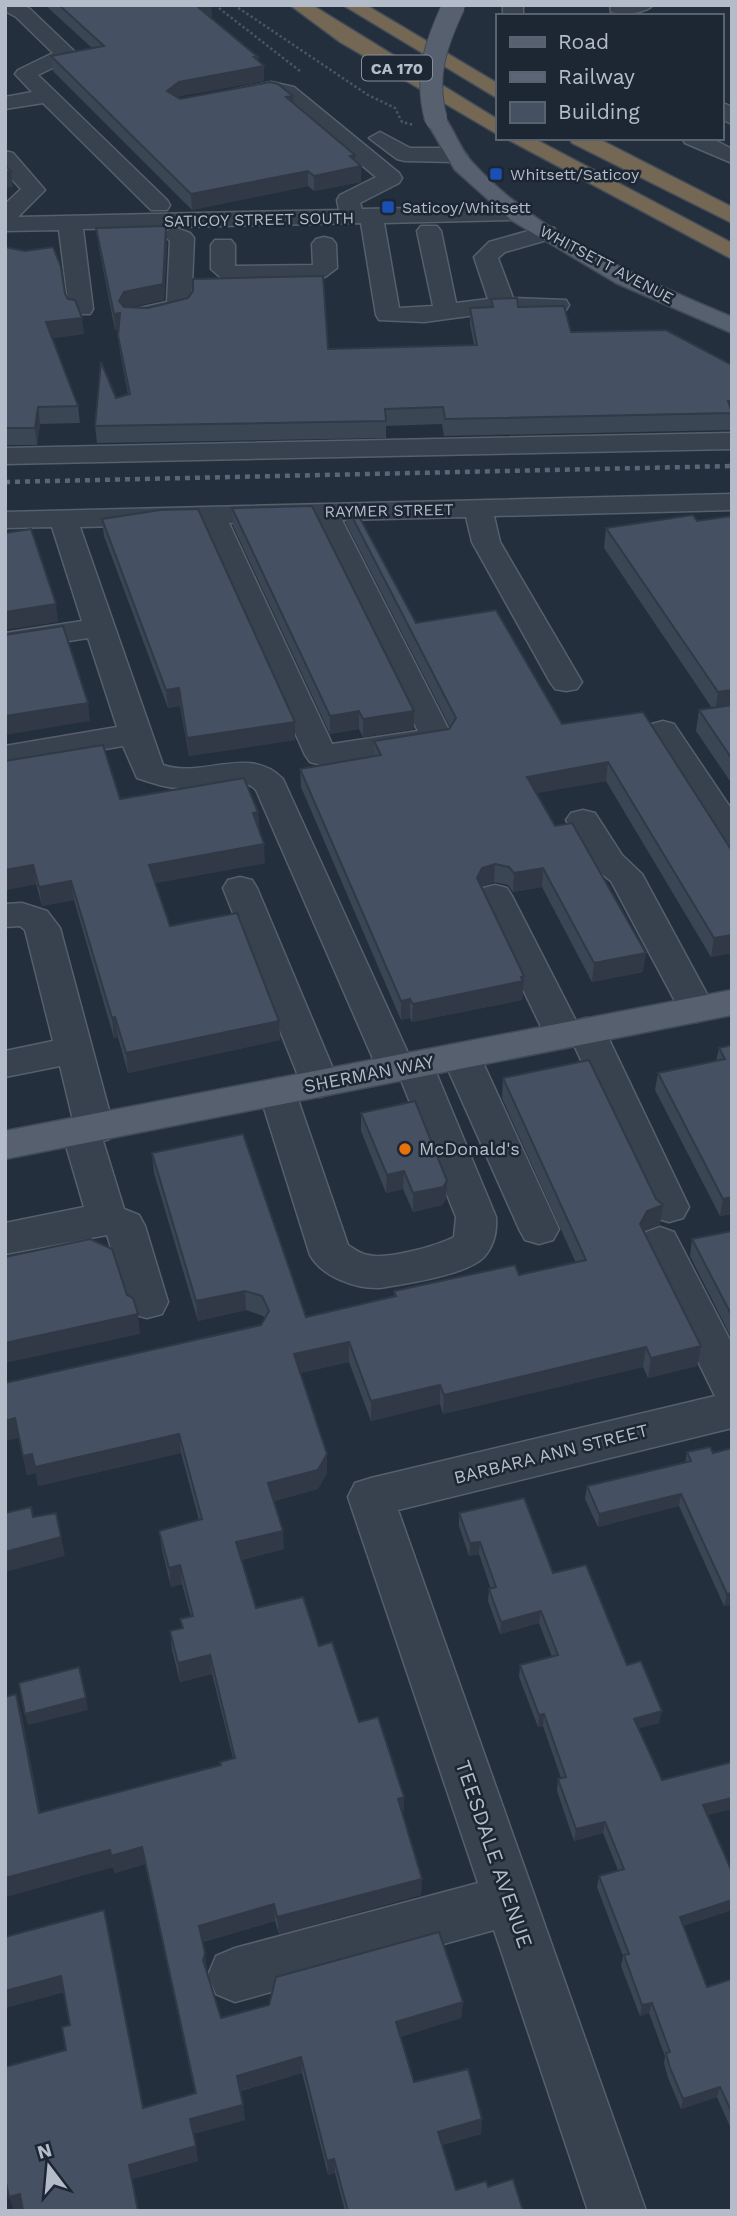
<svg xmlns="http://www.w3.org/2000/svg" width="737" height="2216" viewBox="0 0 737 2216" font-family="'Work Sans',sans-serif">
	<style>
		.lines { fill: none; stroke-linecap: round; stroke-linejoin: round }
		.minor-casing { stroke: #565f6c; stroke-width: 3 }
		.major-casing { stroke: #414a57; stroke-width: 3 }
		.highway-casing { stroke: #434c59; stroke-width: 3 }
		.path { stroke: #44595c; stroke-width: 2.5; stroke-dasharray: 2.5 2.5; stroke-linecap: butt }
		.minor { fill: #38414e; fill-rule: evenodd }
		.major { fill: #56606e; fill-rule: evenodd }
		.highway { fill: #746855; fill-rule: evenodd }
		.rail { stroke: #5a6575; stroke-width: 4.5; stroke-dasharray: 5 5; stroke-linecap: butt }
		.major-bridge-casing { stroke: #414a57; stroke-width: 24; stroke-linecap: butt }
		.major-bridge { stroke: #56606e; stroke-width: 22 }
		.wall { fill: #3b4654 }
		.shaded-wall { fill: #303945 }
		.building { fill: #455162; stroke: #303945; stroke-width: 2 }
		.transit-dot { fill: #1a4fb4; stroke: #1d2633; stroke-width: 2.5 }
		.food-dot { fill: #e8710a; stroke: #1d2633; stroke-width: 2.5 }
		.labels { text-anchor: middle; stroke-width: 5; stroke-linejoin: round; paint-order: stroke }
		.shield { fill: #1d2633; stroke: #878f9c; stroke-width: 2 }
		.shield-label { font-size: 16px; font-weight: bold; fill: #b4bcc9 }
		.far-poi-label { font-size: 16px; fill: #b4bcc9; stroke: #1d2633; text-anchor: start }
		.far-street-label { font-size: 16px; fill: #b4bcc9; stroke: #1d2633 }
		.street-label { font-size: 18px; fill: #b4bcc9; stroke: #1d2633 }
		.poi-label { font-size: 18px; fill: #b4bcc9; stroke: #1d2633; text-anchor: start }
		.near-street-label { font-size: 21px; fill: #b4bcc9; stroke: #1d2633 }
	</style>
	<rect width="100%" height="100%" fill="#242f3e"/>
	<g class="lines">
		<g class="minor-casing">
			<path id="minor" d="M 5,5 L 23,5 L 30,9 L 73,50 L 76,54 L 73,58 L 38,75 L 167,200 L 170,205 L 167,210 L 151,210 L 43,103 L 5,109 L 5,97 L 32,92 L 15,74 L 18,70 L 53,53 L 16,17 L 5,11 Z
				M 503,5 L 523,5 L 523,16 L 503,16 Z
				M 610,5 L 653,5 C 645,14 623,15 611,12 Z
				M 271,82 L 294,87 L 399,173 L 402,178 L 399,183 L 360,203 L 362,209 L 513,206 L 524,213 L 513,220 L 384,223 L 399,308 L 433,306 L 417,231 L 421,226 L 437,226 L 441,231 L 456,303 L 488,299 L 474,257 L 489,242 L 546,226 L 554,228 L 558,233 L 554,238 L 505,252 L 498,258 L 513,298 L 566,300 L 569,305 L 566,310 L 491,313 L 424,322 L 379,320 L 376,315 L 361,223 L 83,229 L 93,309 L 90,314 L 72,314 L 69,309 L 59,230 L 5,231 L 5,204 L 21,189 L 5,172 L 5,151 L 13,153 L 45,190 L 18,217 L 339,210 L 337,200 L 340,195 L 376,177 L 280,96 L 271,94 L 244,99 L 234,93 L 237,89 Z
				M 721,102 L 732,107 L 732,124 L 721,119 Z
				M 380,132 L 410,148 L 456,148 L 467,155 L 456,162 L 405,161 L 397,159 L 369,138 Z
				M 682,138 L 711,138 L 732,149 L 732,163 L 685,143 Z
				M 176,228 L 190,233 L 194,238 L 191,307 L 188,312 C 169,317 145,326 126,321 L 123,316 L 126,311 L 167,302 L 170,241 L 164,235 L 168,230 Z
				M 324,237 L 332,239 L 336,244 L 337,268 L 325,277 L 229,280 L 221,278 L 211,269 L 211,245 L 215,240 L 231,240 L 235,245 L 235,266 L 313,265 L 312,244 L 316,239 Z
				M 732,433 L 732,449 L 5,464 L 5,448 Z
				M 732,494 L 732,510 L 494,516 L 500,542 L 582,682 L 577,689 L 566,691 L 555,689 L 550,682 L 472,542 L 466,517 L 342,520 L 453,738 L 448,745 L 437,748 L 321,765 L 310,762 L 305,755 L 201,524 L 80,527 L 163,765 C 203,779 249,744 283,779 L 408,1053 L 427,1056 L 433,1065 L 496,1217 C 497,1231 494,1246 484,1257 C 467,1275 404,1284 380,1288 C 356,1289 322,1277 310,1255 L 259,1092 L 264,1082 L 278,1078 L 292,1082 L 348,1245 C 354,1249 361,1254 368,1255 C 386,1260 437,1246 454,1237 L 456,1217 L 401,1080 L 383,1077 L 377,1068 L 256,790 C 239,772 204,788 181,788 C 166,788 152,783 137,778 L 123,746 L 5,766 L 5,746 L 117,727 L 88,638 L 5,651 L 5,633 L 82,621 L 52,527 L 5,528 L 5,512 ZM 314,521 L 418,731 L 332,744 L 229,523 Z
				M 663,721 L 674,724 L 732,810 L 732,847 L 720,844 L 647,731 L 652,724 Z
				M 583,810 L 595,813 L 622,855 L 642,874 L 715,1009 L 710,1018 L 697,1022 L 684,1018 L 611,881 L 598,871 L 566,820 L 571,813 Z
				M 240,877 L 252,880 L 257,888 L 339,1083 L 333,1093 L 320,1097 L 307,1093 L 301,1083 L 223,888 L 228,880 Z
				M 495,885 L 507,888 L 512,896 L 576,1021 L 586,1018 L 599,1022 L 605,1031 L 689,1207 L 683,1218 L 669,1222 L 655,1218 L 574,1045 L 564,1048 L 551,1044 L 545,1035 L 478,896 L 483,888 Z
				M 22,903 L 47,911 L 60,928 L 114,1129 L 109,1139 L 103,1141 L 124,1209 L 139,1215 L 145,1226 L 168,1302 L 162,1314 L 147,1318 L 132,1314 L 107,1235 L 5,1254 L 5,1223 L 84,1207 L 62,1132 L 67,1122 L 73,1120 L 60,1066 L 5,1077 L 5,1051 L 53,1041 L 25,930 L 20,926 L 5,927 L 5,904 Z
				M 461,1043 L 474,1047 L 480,1056 L 559,1229 L 553,1240 L 539,1244 L 525,1240 L 519,1229 L 442,1056 L 448,1047 Z
				M 660,1227 L 674,1232 L 732,1344 L 732,1428 L 398,1510 L 646,2211 L 588,2211 L 494,1930 L 235,2002 L 216,1994 L 208,1975 L 216,1956 L 235,1948 L 478,1883 L 348,1497 L 355,1483 L 371,1478 L 715,1396 L 640,1243 L 646,1232 Z"/>
		</g>
		<g class="major-casing">
			<path id="major" d="M 436,113 L 443,115 C 454,129 459,147 471,161 C 539,236 640,278 732,317 L 732,333 L 616,283 L 511,220 L 455,170 L 425,119 Z
				M 732,990 L 732,1015 L 5,1159 L 5,1131 Z"/>
		</g>
		<g class="highway-casing">
			<path id="highway" d="M 290,5 L 312,5 L 497,119 L 497,134 L 340,42 Z
				M 343,5 L 366,5 L 497,83 L 497,98 Z
				M 505,138 L 533,138 L 732,243 L 732,259 Z
				M 569,138 L 597,138 L 732,207 L 732,223 L 572,143 Z"/>
		</g>
		<path class="path" d="M 215,5 L 300,71
			M 234,5 L 368,95 L 395,108 L 402,122 L 414,125"/>
		<use href="#minor" class="minor"/>
		<use href="#major" class="major"/>
		<use href="#highway" class="highway"/>
		<path class="rail" d="M 5,482 L 732,466"/>
		<g class="major-bridge-casing">
			<path id="major-bridge" d="M 436,119 C 424,77 436,43 454,5"/>
		</g>
		<use href="#major-bridge" class="major-bridge"/>
	</g>
	<path class="wall" d="M 45,5 L 210,5 L 211,6 L 212,19 L 264,66 L 264,81 L 180,96 L 178,98 L 180,99 L 293,96 L 293,104 L 355,155 L 355,161 L 361,182 L 314,191 L 308,186 L 192,210 L 53,71 L 51,56 L 92,48 Z
		M 96,228 L 167,242 L 164,300 L 130,307 L 328,349 L 474,345 L 470,324 L 470,308 L 491,307 L 491,299 L 518,307 L 571,332 L 732,365 L 732,418 L 730,430 L 444,436 L 442,424 L 386,426 L 386,438 L 97,443 L 95,426 L 116,398 L 128,394 L 120,352 L 119,330 L 115,330 L 98,243 Z
		M 5,247 L 65,294 L 84,334 L 52,338 L 78,406 L 80,423 L 40,424 L 37,445 L 5,445 Z
		M 346,505 L 416,623 L 562,724 L 732,851 L 732,953 L 711,957 L 606,781 L 537,793 L 555,826 L 643,972 L 592,982 L 542,887 L 513,892 L 508,885 L 494,882 L 481,887 L 524,976 L 522,1000 L 412,1022 L 410,1018 L 401,1020 L 301,787 L 300,769 L 374,756 L 374,741 L 449,729 L 450,727 L 346,523 Z
		M 232,508 L 414,711 L 414,729 L 363,737 L 359,729 L 330,734 L 233,526 Z
		M 732,516 L 732,784 L 696,731 L 699,710 L 712,708 L 604,548 L 606,528 L 697,521 Z
		M 102,519 L 295,740 L 189,756 L 180,706 L 168,708 L 104,536 Z
		M 5,761 L 120,799 L 258,812 L 259,828 L 265,863 L 155,883 L 170,926 L 279,1021 L 280,1040 L 128,1073 L 118,1037 L 114,1038 L 74,900 L 42,906 L 36,884 L 5,890 Z
		M 732,1045 L 732,1214 L 720,1216 L 655,1090 L 658,1073 L 716,1061 L 719,1048 Z
		M 503,1078 L 660,1225 L 644,1231 L 701,1346 L 697,1366 L 648,1378 L 643,1367 L 443,1414 L 440,1404 L 371,1421 L 349,1362 L 300,1373 L 327,1454 L 327,1473 L 318,1489 L 274,1501 L 284,1549 L 241,1560 L 256,1608 L 319,1646 L 359,1722 L 404,1797 L 403,1815 L 422,1879 L 421,1895 L 279,1934 L 275,1921 L 203,1942 L 207,1971 L 221,2018 L 463,2002 L 461,2018 L 400,2037 L 414,2082 L 481,2134 L 442,2145 L 456,2190 L 488,2187 L 523,2211 L 345,2211 L 335,2173 L 328,2175 L 302,2073 L 241,2091 L 245,2120 L 193,2134 L 198,2161 L 132,2179 L 139,2211 L 23,2211 L 22,2208 L 14,2211 L 66,2050 L 70,2025 L 64,1992 L 5,2008 L 5,1937 L 104,1910 L 143,2108 L 195,2093 L 145,1864 L 115,1873 L 113,1867 L 5,1897 L 21,1712 L 40,1813 L 221,1765 L 233,1758 L 212,1674 L 180,1682 L 172,1650 L 170,1631 L 182,1628 L 180,1619 L 191,1617 L 182,1584 L 171,1587 L 162,1550 L 159,1531 L 199,1520 L 181,1453 L 38,1486 L 36,1473 L 27,1475 L 19,1438 L 261,1325 L 265,1319 L 263,1316 L 246,1310 L 198,1321 L 154,1173 L 152,1153 L 306,1317 L 394,1296 L 394,1291 L 519,1275 L 576,1263 L 502,1098 Z
		M 361,1113 L 447,1181 L 446,1199 L 442,1205 L 413,1212 L 403,1189 L 386,1193 L 361,1131 Z
		M 732,1231 L 732,1339 L 690,1256 L 692,1239 Z
		M 732,1448 L 732,1604 L 724,1606 L 679,1506 L 598,1527 L 585,1499 L 587,1486 L 685,1463 L 687,1452 L 713,1453 Z
		M 459,1513 L 553,1573 L 627,1665 L 659,1723 L 639,1728 L 662,1780 L 732,1762 L 732,1809 L 707,1815 L 732,1872 L 732,1910 L 683,1926 L 707,1987 L 732,1979 L 732,2131 L 717,2097 L 681,2109 L 668,2078 L 664,2063 L 665,2056 L 649,2013 L 640,2016 L 621,1966 L 623,1956 L 597,1887 L 599,1876 L 618,1870 L 603,1833 L 574,1841 L 557,1791 L 558,1779 L 561,1778 L 543,1726 L 538,1727 L 519,1677 L 520,1665 L 552,1657 L 539,1623 L 500,1634 L 488,1601 L 489,1589 L 491,1589 L 479,1554 L 469,1556 L 459,1526 Z"/>
	<path class="shaded-wall" d="M 211,6 L 212,20 L 199,8 Z
		M 254,57 L 258,57 L 258,67 L 264,66 L 264,81 L 180,96 L 168,106 L 167,91 L 179,82 Z
		M 293,96 L 294,111 L 286,97 Z
		M 355,155 L 355,167 L 361,166 L 361,182 L 314,191 L 314,176 L 350,156 Z
		M 11,171 L 13,187 L 5,188 L 5,172 Z
		M 308,171 L 308,186 L 192,210 L 191,194 Z
		M 166,226 L 167,242 L 164,300 L 125,308 L 119,301 Z
		M 120,313 L 121,329 L 115,330 L 114,314 Z
		M 82,318 L 84,334 L 48,339 L 46,322 Z
		M 38,407 L 40,424 L 37,445 L 35,428 Z
		M 56,604 L 58,622 L 5,630 L 5,612 Z
		M 179,688 L 180,706 L 168,708 L 166,690 Z
		M 732,690 L 732,710 L 715,712 L 718,692 Z
		M 88,703 L 90,721 L 5,735 L 5,716 Z
		M 359,711 L 359,729 L 330,734 L 330,716 Z
		M 414,711 L 414,729 L 363,737 L 363,719 Z
		M 295,722 L 295,740 L 189,756 L 187,738 Z
		M 608,762 L 606,781 L 526,795 L 527,777 Z
		M 258,812 L 259,831 L 253,813 Z
		M 264,844 L 265,863 L 151,884 L 149,865 Z
		M 495,864 L 494,882 L 481,887 L 477,878 L 482,868 Z
		M 33,865 L 36,884 L 5,890 L 5,870 Z
		M 543,868 L 542,887 L 513,892 L 514,873 Z
		M 71,881 L 74,900 L 42,906 L 39,887 Z
		M 732,935 L 732,953 L 711,957 L 714,938 Z
		M 646,953 L 643,972 L 592,982 L 594,963 Z
		M 524,976 L 522,1000 L 412,1022 L 413,1004 Z
		M 410,999 L 410,1018 L 401,1020 L 401,1001 Z
		M 115,1017 L 118,1037 L 114,1038 L 112,1018 Z
		M 279,1021 L 280,1040 L 128,1073 L 126,1053 Z
		M 404,1171 L 403,1189 L 386,1193 L 387,1175 Z
		M 447,1181 L 446,1199 L 442,1205 L 413,1212 L 413,1193 Z
		M 732,1197 L 732,1214 L 720,1216 L 723,1199 Z
		M 663,1205 L 660,1225 L 644,1231 L 640,1224 L 647,1211 Z
		M 245,1291 L 246,1310 L 198,1321 L 196,1301 Z
		M 138,1314 L 140,1334 L 5,1363 L 5,1343 Z
		M 349,1342 L 349,1362 L 295,1374 L 294,1354 Z
		M 701,1346 L 697,1366 L 648,1378 L 651,1358 Z
		M 646,1347 L 643,1367 L 443,1414 L 444,1395 Z
		M 440,1385 L 440,1404 L 371,1421 L 371,1401 Z
		M 15,1418 L 19,1438 L 5,1441 L 5,1421 Z
		M 179,1434 L 181,1453 L 38,1486 L 35,1467 Z
		M 32,1454 L 36,1473 L 27,1475 L 23,1456 Z
		M 327,1454 L 327,1473 L 318,1489 L 270,1502 L 268,1483 Z
		M 681,1494 L 679,1506 L 598,1527 L 599,1514 Z
		M 283,1531 L 284,1549 L 238,1561 L 236,1542 Z
		M 61,1537 L 65,1556 L 5,1572 L 5,1552 Z
		M 480,1542 L 479,1554 L 469,1556 L 470,1543 Z
		M 180,1565 L 182,1584 L 171,1587 L 169,1568 Z
		M 732,1593 L 732,1604 L 724,1606 L 727,1594 Z
		M 541,1611 L 539,1623 L 500,1634 L 501,1622 Z
		M 210,1655 L 212,1674 L 180,1682 L 178,1663 Z
		M 16,1694 L 21,1712 L 44,1830 L 39,1813 Z
		M 86,1698 L 88,1710 L 28,1725 L 25,1714 Z
		M 662,1711 L 659,1723 L 632,1730 L 634,1719 Z
		M 544,1714 L 543,1726 L 538,1727 L 539,1715 Z
		M 404,1797 L 403,1815 L 398,1799 Z
		M 732,1798 L 732,1809 L 700,1817 L 703,1805 Z
		M 605,1822 L 603,1833 L 574,1841 L 576,1829 Z
		M 142,1847 L 145,1864 L 115,1873 L 111,1856 Z
		M 110,1850 L 113,1867 L 5,1897 L 5,1878 Z
		M 422,1879 L 421,1895 L 279,1934 L 277,1917 Z
		M 732,1900 L 732,1910 L 677,1928 L 680,1917 Z
		M 274,1904 L 275,1921 L 201,1942 L 199,1926 Z
		M 205,1953 L 207,1970 L 206,1976 L 203,1960 Z
		M 61,1976 L 65,1992 L 5,2008 L 5,1991 Z
		M 463,2002 L 461,2018 L 396,2038 L 396,2022 Z
		M 652,2003 L 649,2013 L 640,2016 L 642,2005 Z
		M 301,2057 L 302,2073 L 239,2091 L 237,2076 Z
		M 720,2087 L 717,2097 L 681,2109 L 683,2099 Z
		M 243,2105 L 245,2120 L 192,2134 L 190,2119 Z
		M 482,2119 L 481,2134 L 437,2146 L 438,2132 Z
		M 196,2146 L 198,2161 L 132,2179 L 138,2211 L 129,2165 Z
		M 334,2159 L 335,2173 L 328,2175 L 327,2161 Z
		M 20,2194 L 25,2208 L 14,2211 L 9,2197 Z"/>
	<path class="building" d="M 59,5 L 210,5 L 211,6 L 199,8 L 258,57 L 254,57 L 264,66 L 179,82 L 167,91 L 180,99 L 270,82 L 278,84 L 293,96 L 286,97 L 355,155 L 350,156 L 361,166 L 314,176 L 308,171 L 191,194 L 51,56 L 104,46 Z
		M 5,165 L 11,171 L 5,172 Z
		M 166,226 L 163,284 L 124,292 L 119,301 L 124,307 L 148,308 L 188,298 L 193,291 L 193,279 L 323,276 L 328,349 L 477,345 L 470,308 L 493,307 L 491,299 L 517,298 L 518,307 L 564,306 L 571,332 L 666,330 L 732,365 L 732,401 L 728,401 L 732,413 L 445,419 L 443,407 L 385,409 L 386,421 L 95,426 L 101,362 L 116,398 L 130,394 L 118,336 L 120,313 L 114,314 L 96,228 Z
		M 5,247 L 25,251 L 53,247 L 61,267 L 65,294 L 68,299 L 75,300 L 82,318 L 46,322 L 78,406 L 38,407 L 35,428 L 5,428 Z
		M 346,505 L 353,505 L 416,623 L 496,610 L 562,724 L 643,712 L 732,851 L 732,935 L 714,938 L 608,762 L 527,777 L 555,826 L 572,823 L 646,953 L 594,963 L 543,868 L 514,873 L 509,867 L 495,864 L 482,868 L 477,878 L 524,976 L 521,977 L 523,981 L 413,1004 L 410,999 L 401,1001 L 300,769 L 381,755 L 374,741 L 449,729 L 456,718 Z
		M 312,506 L 414,711 L 363,719 L 359,711 L 330,716 L 232,508 Z
		M 198,509 L 295,722 L 187,738 L 179,688 L 166,690 L 102,519 L 160,510 Z
		M 693,515 L 697,521 L 732,516 L 732,690 L 718,692 L 606,528 Z
		M 31,529 L 56,604 L 5,612 L 5,533 Z
		M 63,626 L 88,703 L 5,716 L 5,635 Z
		M 732,705 L 732,759 L 699,710 Z
		M 103,745 L 120,799 L 244,778 L 258,812 L 253,813 L 264,844 L 149,865 L 170,926 L 237,913 L 279,1021 L 126,1053 L 115,1017 L 112,1018 L 71,881 L 39,887 L 33,865 L 5,870 L 5,761 Z
		M 732,1045 L 732,1197 L 723,1199 L 658,1073 L 725,1059 L 719,1048 Z
		M 589,1060 L 656,1199 L 663,1205 L 647,1211 L 640,1224 L 701,1346 L 651,1358 L 646,1347 L 444,1395 L 440,1385 L 371,1401 L 349,1342 L 294,1354 L 327,1454 L 318,1470 L 268,1483 L 283,1531 L 236,1542 L 256,1608 L 303,1597 L 319,1646 L 332,1642 L 359,1722 L 378,1717 L 404,1797 L 398,1799 L 422,1879 L 277,1917 L 274,1904 L 199,1926 L 205,1953 L 203,1960 L 221,2018 L 269,2005 L 276,1977 L 439,1932 L 463,2002 L 396,2022 L 414,2082 L 468,2069 L 482,2119 L 438,2132 L 456,2190 L 486,2181 L 488,2187 L 513,2179 L 523,2211 L 348,2211 L 334,2159 L 327,2161 L 301,2057 L 237,2076 L 243,2105 L 190,2119 L 196,2146 L 129,2165 L 138,2211 L 23,2211 L 20,2194 L 9,2197 L 5,2178 L 5,2067 L 66,2050 L 62,2027 L 70,2025 L 61,1976 L 5,1991 L 5,1937 L 104,1910 L 143,2108 L 196,2093 L 142,1847 L 111,1856 L 110,1850 L 5,1878 L 5,1697 L 16,1694 L 39,1813 L 221,1765 L 220,1762 L 235,1758 L 210,1655 L 178,1663 L 170,1631 L 183,1628 L 180,1619 L 193,1616 L 180,1565 L 169,1568 L 159,1531 L 202,1519 L 179,1434 L 35,1467 L 32,1454 L 23,1456 L 15,1418 L 5,1421 L 5,1383 L 261,1325 L 269,1311 L 262,1296 L 245,1291 L 196,1301 L 152,1153 L 243,1134 L 306,1317 L 396,1296 L 394,1291 L 515,1265 L 519,1275 L 586,1260 L 503,1078 Z
		M 415,1101 L 447,1181 L 443,1187 L 413,1193 L 404,1171 L 387,1175 L 361,1113 Z
		M 732,1231 L 732,1316 L 692,1239 Z
		M 90,1239 L 112,1249 L 127,1295 L 133,1298 L 138,1314 L 5,1343 L 5,1257 Z
		M 710,1447 L 713,1453 L 732,1448 L 732,1593 L 727,1594 L 681,1494 L 599,1514 L 587,1486 L 691,1461 L 687,1452 Z
		M 524,1498 L 553,1573 L 586,1565 L 627,1665 L 641,1661 L 662,1711 L 634,1719 L 662,1780 L 732,1762 L 732,1798 L 703,1805 L 732,1872 L 732,1900 L 680,1917 L 707,1987 L 732,1979 L 732,2113 L 720,2087 L 683,2099 L 670,2068 L 666,2053 L 670,2052 L 652,2003 L 642,2005 L 624,1955 L 629,1954 L 599,1876 L 624,1869 L 605,1822 L 576,1829 L 558,1779 L 566,1777 L 544,1714 L 539,1715 L 520,1665 L 558,1655 L 541,1611 L 501,1622 L 489,1589 L 496,1587 L 480,1542 L 470,1543 L 459,1513 Z
		M 31,1507 L 33,1517 L 56,1513 L 61,1537 L 5,1552 L 5,1513 Z
		M 79,1667 L 86,1698 L 25,1714 L 19,1683 Z"/>
	<g class="transit-dot">
		<rect x="489" y="167" width="14" height="14" rx="3.5"/>
		<rect x="381" y="200" width="14" height="14" rx="3.5"/>
	</g>
	<circle class="food-dot" cx="405" cy="1149" r="7"/>
	<g class="labels">
		<rect class="shield" x="362" y="55.5" width="70" height="25" rx="5"/>
		<g class="shield-label">
			<text x="397" y="74">CA 170</text>
		</g>
		<g class="far-poi-label">
			<text x="510" y="180">Whitsett/Saticoy</text>
			<text x="402" y="213">Saticoy/Whitsett</text>
		</g>
		<g class="far-street-label">
			<text transform="translate(259 219) rotate(-1)" y="6">SATICOY STREET SOUTH</text>
			<text transform="translate(607 264) rotate(28)" y="6">WHITSETT AVENUE</text>
			<text transform="translate(389 510) rotate(-1)" y="6">RAYMER STREET</text>
		</g>
		<g class="street-label">
			<text transform="translate(369 1074) rotate(-11)" y="6">SHERMAN WAY</text>
			<text transform="translate(551 1454) rotate(-14)" y="6">BARBARA ANN STREET</text>
		</g>
		<g class="poi-label">
			<text x="419" y="1155">McDonald's</text>
		</g>
		<g class="near-street-label">
			<text transform="translate(494 1854) rotate(71)" y="7">TEESDALE AVENUE</text>
		</g>
	</g>
	<rect width="737" height="2216" fill="none" stroke="#b4bcc9" stroke-width="14"/>
	<rect x="496" y="14" width="228" height="126" fill="#1d2633" stroke="#59626f" stroke-width="2"/>
	<rect x="510" y="37" width="35" height="10" fill="#56606e" stroke="#59626f" stroke-width="2"/>
	<text x="558" y="49" font-size="21" fill="#b4bcc9">Road</text>
	<rect x="510" y="72" width="35" height="10" fill="#5a6575" stroke="#59626f" stroke-width="2"/>
	<text x="558" y="84" font-size="21" fill="#b4bcc9">Railway</text>
	<rect x="510" y="102" width="35" height="21" fill="#455162" stroke="#59626f" stroke-width="2"/>
	<text x="558" y="119" font-size="21" fill="#b4bcc9">Building</text>
	<g transform="translate(49 2167) rotate(344)" stroke="#1d2633" stroke-width="5" paint-order="stroke">
	<path d="M0-5L12 26L0 18L-12 26Z" fill="#b4bcc9"/>
	<text y="-10" font-size="19" font-weight="bold" text-anchor="middle" fill="#b4bcc9">N</text>
	</g>
</svg>
